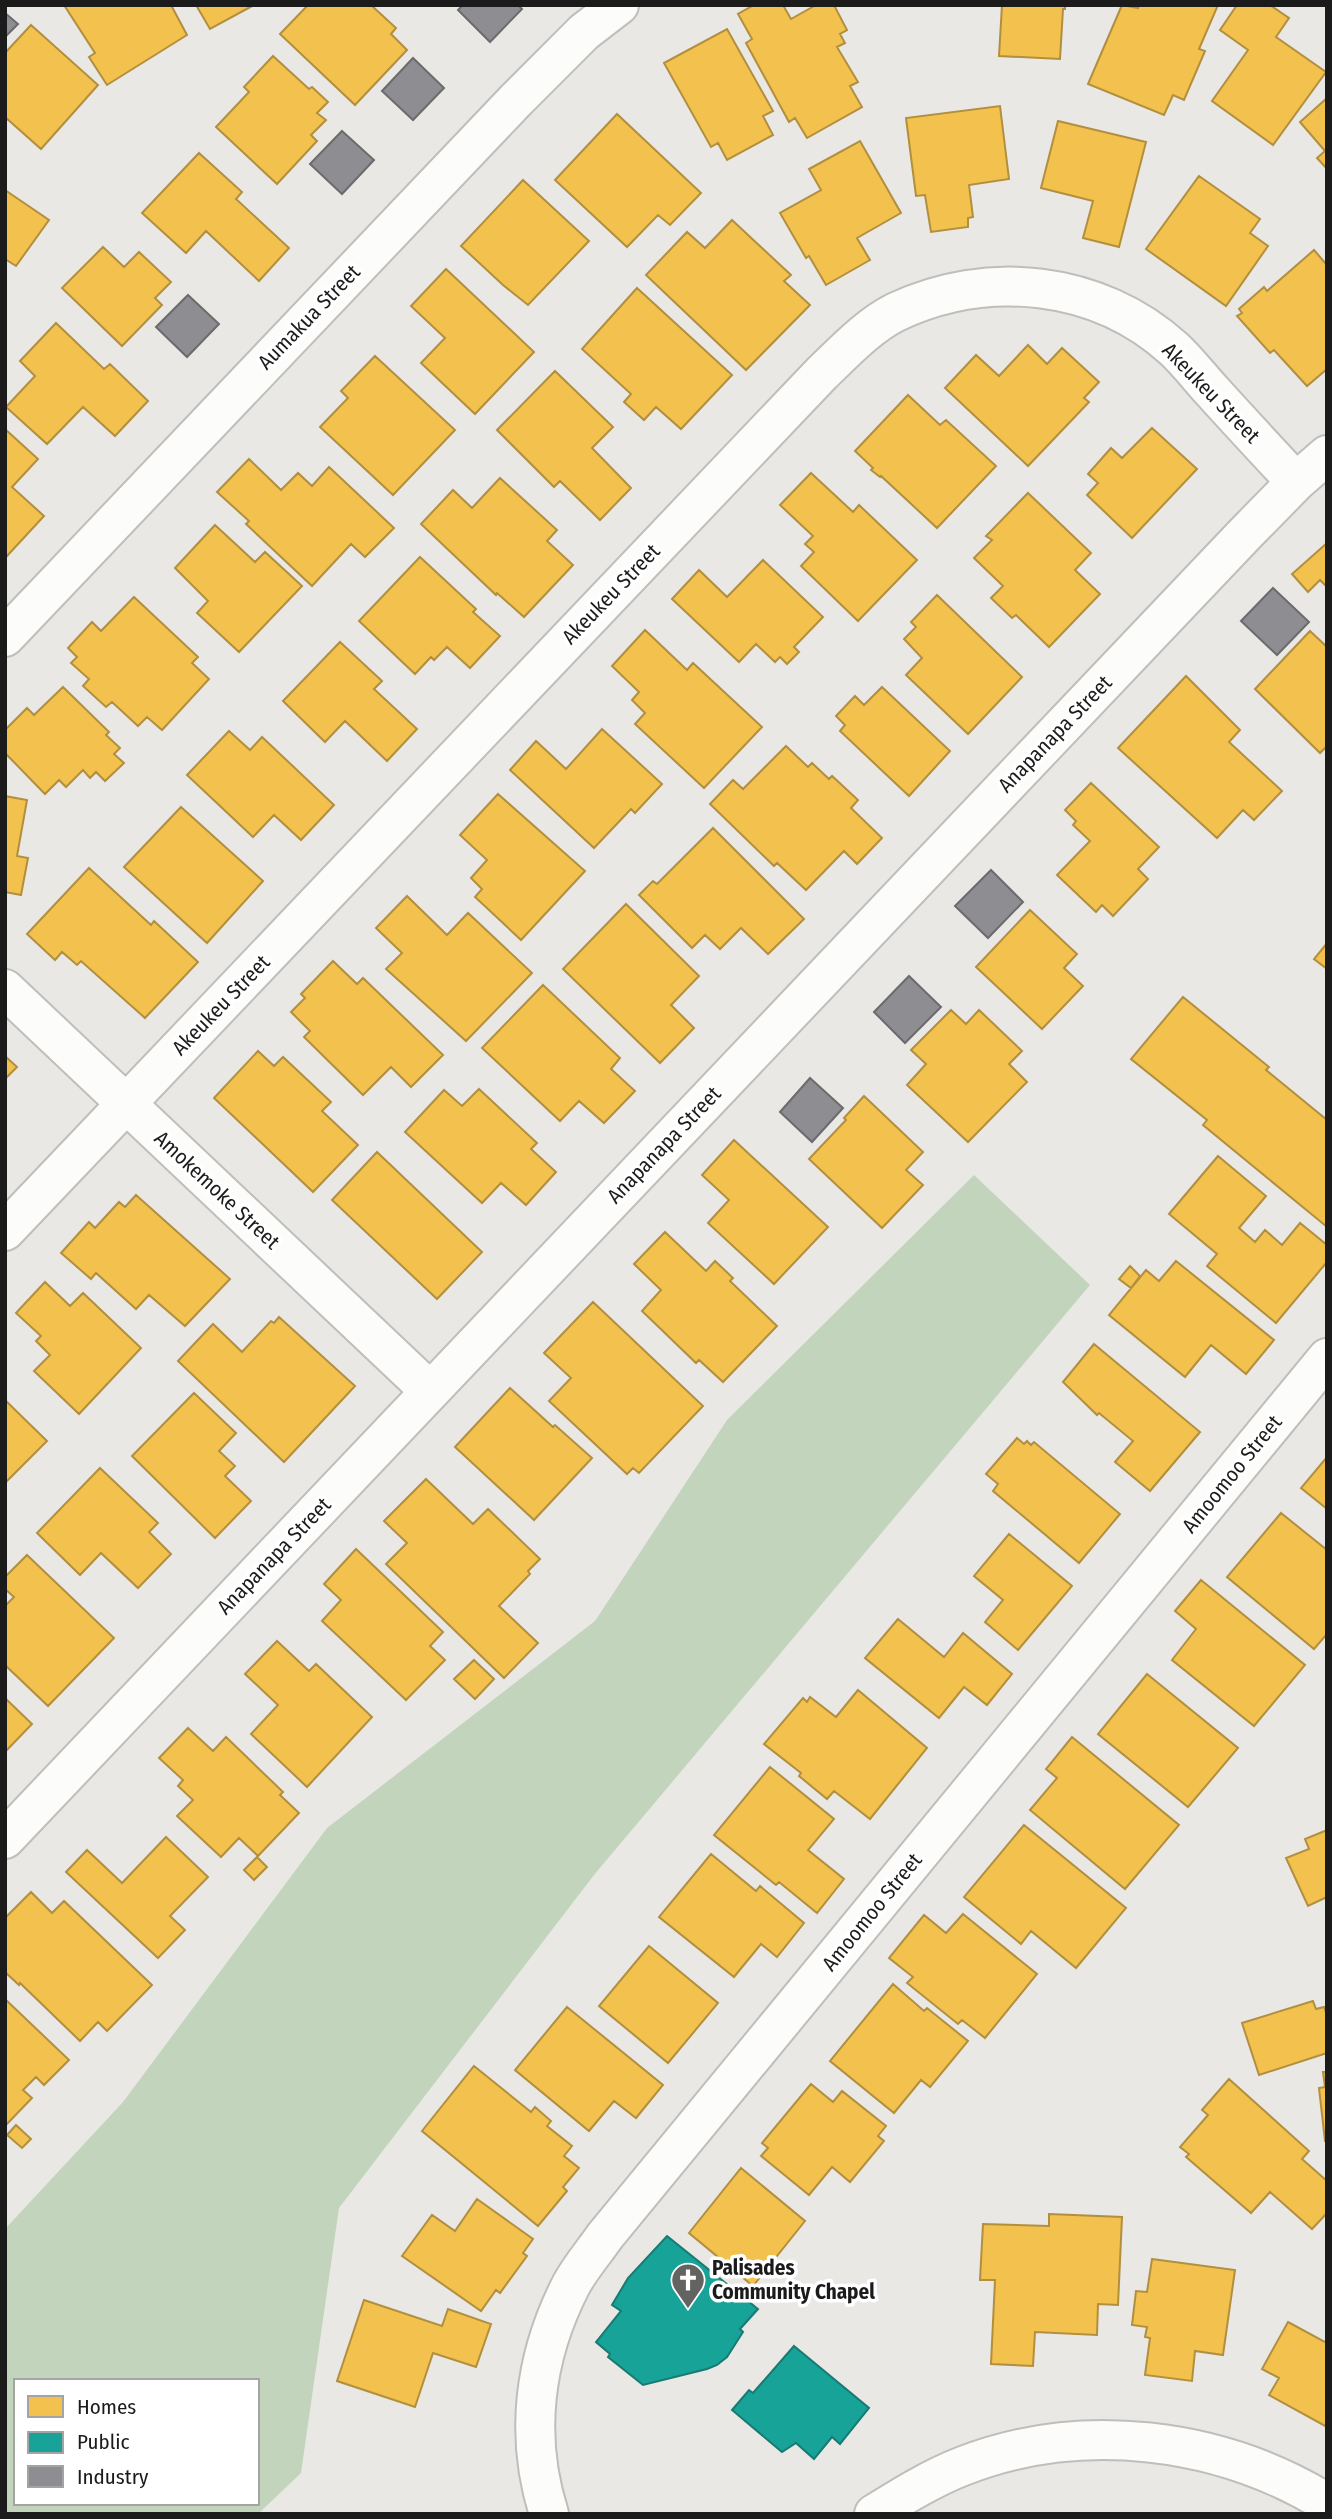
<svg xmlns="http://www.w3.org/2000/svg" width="1332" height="2519" viewBox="0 0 1332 2519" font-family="'Fira Sans Condensed',sans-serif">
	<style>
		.forest { fill: #c2d5bc; fill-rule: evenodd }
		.homes { fill: #f2c14e; stroke: #b28f3f; stroke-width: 2 }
		.public { fill: #17a398; stroke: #187a72; stroke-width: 2 }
		.industry { fill: #8d8d92; stroke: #6b6b6e; stroke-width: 2 }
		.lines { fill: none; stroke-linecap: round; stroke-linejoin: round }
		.minor-casing { stroke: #bfbebc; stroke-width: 42 }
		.minor { stroke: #fcfcfb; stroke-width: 38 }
		.labels { text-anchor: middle; stroke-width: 7; stroke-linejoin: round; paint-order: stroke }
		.street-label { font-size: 21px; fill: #1b1b1b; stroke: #fff }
		.poi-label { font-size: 21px; font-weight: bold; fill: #1b1b1b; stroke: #fff; text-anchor: start }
	</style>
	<rect width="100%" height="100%" fill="#e9e8e4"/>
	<path class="forest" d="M 974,1175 L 1090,1285 L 594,1875 L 339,2208 L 301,2473 L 258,2514 L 5,2514 L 5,2229 L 123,2102 L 327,1828 L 595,1621 L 727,1420 ZM 16,2381 L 257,2381 L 257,2503 L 16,2503 Z"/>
	<path class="homes" d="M 64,5 L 171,5 L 187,35 L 107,85 L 89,57 L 95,53 Z
		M 196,5 L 254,5 L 210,29 Z
		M 308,5 L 371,5 L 396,28 L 391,34 L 407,50 L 355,105 L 280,34 Z
		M 754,5 L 783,5 L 791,19 L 816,5 L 834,5 L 847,30 L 840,34 L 845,43 L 837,47 L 858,82 L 850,86 L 862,107 L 807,138 L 795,118 L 789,122 L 746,43 L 752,39 L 738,14 Z
		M 1002,5 L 1065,5 L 1065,9 L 1063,9 L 1060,59 L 999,56 Z
		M 1122,5 L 1138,8 L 1139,5 L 1218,5 L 1199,49 L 1205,51 L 1184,100 L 1173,95 L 1164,115 L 1088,84 Z
		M 1237,5 L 1270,5 L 1289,18 L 1276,37 L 1326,72 L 1273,145 L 1212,101 L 1248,50 L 1220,30 Z
		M 31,25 L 98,85 L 41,149 L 5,117 L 5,53 Z
		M 727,29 L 773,111 L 763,116 L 773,135 L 727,160 L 718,143 L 711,147 L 664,63 Z
		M 273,56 L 309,89 L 312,87 L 328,102 L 317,113 L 326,120 L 311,135 L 317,141 L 277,184 L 216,127 L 249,92 L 244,87 Z
		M 1327,98 L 1327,169 L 1317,158 L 1325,151 L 1300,122 Z
		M 1000,106 L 1009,179 L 969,185 L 973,217 L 968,218 L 968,227 L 931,232 L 925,195 L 916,196 L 906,118 Z
		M 617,114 L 701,193 L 670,225 L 658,215 L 627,247 L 555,180 Z
		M 1058,121 L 1146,142 L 1119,247 L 1083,238 L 1093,201 L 1041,188 Z
		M 860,141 L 901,213 L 857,238 L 870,260 L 826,285 L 809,256 L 806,258 L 780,213 L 821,190 L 809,169 Z
		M 199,153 L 242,192 L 236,199 L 289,248 L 259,281 L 206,231 L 186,253 L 142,213 Z
		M 1199,176 L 1260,219 L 1250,233 L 1268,246 L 1226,306 L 1146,249 Z
		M 523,180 L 589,241 L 528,305 L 503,285 L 461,246 Z
		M 5,190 L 49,220 L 16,266 L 5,259 Z
		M 732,220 L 791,275 L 784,281 L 810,305 L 746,370 L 646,275 L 687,232 L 705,248 Z
		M 103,247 L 124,267 L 139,252 L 171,282 L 155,298 L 162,305 L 122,346 L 62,288 Z
		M 1314,250 L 1327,265 L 1327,369 L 1307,386 L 1274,350 L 1270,353 L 1237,316 L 1242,313 L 1239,309 L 1264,287 L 1267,291 Z
		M 446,269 L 534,352 L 475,414 L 421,363 L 445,338 L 411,306 Z
		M 637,288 L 732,375 L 681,429 L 656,407 L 644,420 L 624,402 L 631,394 L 582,349 Z
		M 56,323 L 104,369 L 110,364 L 148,401 L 115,436 L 83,407 L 47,444 L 6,407 L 35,376 L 20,361 Z
		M 1028,345 L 1047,364 L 1062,348 L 1099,382 L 1084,398 L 1089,402 L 1028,466 L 945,388 L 976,355 L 999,376 Z
		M 375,356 L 455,430 L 393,495 L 320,427 L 348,398 L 341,391 Z
		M 555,371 L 613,427 L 592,448 L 631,488 L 600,520 L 560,481 L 554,487 L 497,430 Z
		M 908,395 L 940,425 L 946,420 L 996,466 L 937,528 L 881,476 L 880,477 L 871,470 L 873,468 L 855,451 Z
		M 1152,428 L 1197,469 L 1132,538 L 1087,495 L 1098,483 L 1088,474 L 1111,448 L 1122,458 Z
		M 5,429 L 38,459 L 12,487 L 44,516 L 7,556 L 5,554 Z
		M 249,459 L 281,490 L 298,473 L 312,486 L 329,467 L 394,528 L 365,557 L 351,544 L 312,586 L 246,524 L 249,521 L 217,492 Z
		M 811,473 L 853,512 L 859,505 L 917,560 L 858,621 L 801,566 L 814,552 L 805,544 L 813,536 L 780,505 Z
		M 500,478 L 557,530 L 547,541 L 573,565 L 524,617 L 497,593 L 496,595 L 421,524 L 453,490 L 472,508 Z
		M 1028,493 L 1091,553 L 1075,570 L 1100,594 L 1049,647 L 1016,615 L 1012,618 L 991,598 L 1003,586 L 974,558 L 992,540 L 986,536 Z
		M 215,525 L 255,562 L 265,552 L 302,586 L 239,652 L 197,613 L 208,601 L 175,568 Z
		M 1327,543 L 1327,587 L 1320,580 L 1308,592 L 1292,574 Z
		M 420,557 L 476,609 L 473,612 L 500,636 L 470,668 L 447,647 L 434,660 L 431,657 L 415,674 L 359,621 Z
		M 763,560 L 823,617 L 794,647 L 799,652 L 787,664 L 780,657 L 775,662 L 756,644 L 739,662 L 672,599 L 699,570 L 727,597 Z
		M 937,595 L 1022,677 L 968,734 L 906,675 L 922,658 L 904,639 L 916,627 L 911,622 Z
		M 134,597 L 198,657 L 192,663 L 209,679 L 162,730 L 147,717 L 138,726 L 112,702 L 106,707 L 83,686 L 89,679 L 71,663 L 77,657 L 68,648 L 92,622 L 101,631 Z
		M 645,630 L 687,670 L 693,663 L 762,727 L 704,788 L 635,724 L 645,713 L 632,700 L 639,692 L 612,666 Z
		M 1310,631 L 1327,647 L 1327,746 L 1320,753 L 1255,689 Z
		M 340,642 L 382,681 L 374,689 L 417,729 L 387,761 L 345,721 L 325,742 L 283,701 Z
		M 1186,676 L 1240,730 L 1229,742 L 1282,791 L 1254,820 L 1243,810 L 1217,838 L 1118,748 Z
		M 63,687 L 109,732 L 106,735 L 120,748 L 114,754 L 124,763 L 105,781 L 96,772 L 90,778 L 83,770 L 66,787 L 59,780 L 45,794 L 5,753 L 5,730 L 27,708 L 34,715 Z
		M 882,687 L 950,751 L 909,796 L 840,731 L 845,725 L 836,716 L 855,696 L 864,705 Z
		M 602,729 L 662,784 L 635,813 L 631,809 L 594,848 L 510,770 L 536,741 L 566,769 Z
		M 229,731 L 250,750 L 262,737 L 334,805 L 301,840 L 274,815 L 253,837 L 187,775 Z
		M 786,746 L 808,767 L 812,763 L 829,779 L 832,776 L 858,800 L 851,808 L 882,838 L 857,864 L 844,851 L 806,890 L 777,863 L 774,866 L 710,804 L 733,780 L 743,789 Z
		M 1091,783 L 1159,847 L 1138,869 L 1148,879 L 1113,916 L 1102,905 L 1096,912 L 1057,875 L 1090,841 L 1073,825 L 1076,821 L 1065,810 Z
		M 498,794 L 585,871 L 521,940 L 475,897 L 482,889 L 471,878 L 487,860 L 460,835 Z
		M 5,796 L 27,800 L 17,856 L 28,858 L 21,895 L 5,892 Z
		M 181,807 L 263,881 L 207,943 L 124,867 Z
		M 713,828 L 804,919 L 768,954 L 741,928 L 720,949 L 705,935 L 692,948 L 639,895 L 653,881 L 657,884 Z
		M 89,868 L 151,925 L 154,921 L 198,962 L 145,1018 L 81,961 L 77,965 L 62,952 L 55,960 L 27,934 Z
		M 407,896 L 447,935 L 468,913 L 532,973 L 466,1041 L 386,969 L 402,953 L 376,928 Z
		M 626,904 L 699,976 L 671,1005 L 694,1028 L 660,1063 L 563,969 Z
		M 1030,910 L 1077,954 L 1064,968 L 1083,986 L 1042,1029 L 976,967 Z
		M 1327,943 L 1327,969 L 1314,959 Z
		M 333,961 L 357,984 L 363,978 L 443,1055 L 411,1087 L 391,1067 L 363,1095 L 304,1037 L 310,1031 L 291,1012 L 305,998 L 301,994 Z
		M 543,985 L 620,1058 L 611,1069 L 635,1091 L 604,1123 L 579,1101 L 560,1121 L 482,1048 Z
		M 1183,997 L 1269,1067 L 1266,1070 L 1327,1120 L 1327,1227 L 1203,1125 L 1207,1120 L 1131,1059 Z
		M 951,1010 L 966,1024 L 979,1010 L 1022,1051 L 1009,1064 L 1027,1082 L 968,1142 L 907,1085 L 926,1064 L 911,1050 Z
		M 258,1051 L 274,1066 L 283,1057 L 331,1102 L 322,1111 L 358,1145 L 313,1192 L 214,1098 Z
		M 5,1056 L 17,1067 L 5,1079 Z
		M 479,1089 L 537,1143 L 531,1149 L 556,1172 L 526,1205 L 501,1183 L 482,1203 L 405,1132 L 444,1090 L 462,1106 Z
		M 864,1096 L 923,1152 L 906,1170 L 923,1185 L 882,1228 L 809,1159 L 846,1120 L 844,1118 Z
		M 734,1140 L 828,1227 L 774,1284 L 708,1223 L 729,1200 L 702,1175 Z
		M 377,1152 L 482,1252 L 437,1299 L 332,1200 Z
		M 1218,1156 L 1266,1196 L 1239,1228 L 1255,1242 L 1265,1230 L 1282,1245 L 1300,1223 L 1327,1245 L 1327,1262 L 1276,1323 L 1207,1266 L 1217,1254 L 1169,1214 Z
		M 136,1195 L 230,1279 L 185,1326 L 149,1295 L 136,1309 L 96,1273 L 91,1279 L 61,1253 L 89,1222 L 95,1228 L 119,1202 L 125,1207 Z
		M 665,1232 L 706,1271 L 715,1261 L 733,1278 L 730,1281 L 777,1326 L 723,1382 L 699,1360 L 696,1363 L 642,1311 L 661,1290 L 634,1264 Z
		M 1176,1261 L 1274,1340 L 1246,1374 L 1211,1345 L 1185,1377 L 1109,1315 L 1146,1270 L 1159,1281 Z
		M 1130,1266 L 1140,1276 L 1131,1288 L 1119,1279 Z
		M 45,1282 L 70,1306 L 83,1293 L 141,1348 L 79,1414 L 34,1371 L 50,1355 L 36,1341 L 41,1336 L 16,1313 Z
		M 593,1302 L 703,1406 L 639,1473 L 633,1468 L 627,1474 L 549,1401 L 571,1378 L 544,1353 Z
		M 279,1317 L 355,1386 L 284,1462 L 178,1361 L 213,1324 L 242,1352 L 271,1321 L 274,1323 Z
		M 1094,1344 L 1200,1432 L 1150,1491 L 1115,1462 L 1133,1441 L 1099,1413 L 1097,1415 L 1063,1382 Z
		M 510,1388 L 553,1427 L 555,1425 L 592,1458 L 534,1520 L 455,1447 Z
		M 194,1393 L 236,1433 L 219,1451 L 235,1466 L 225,1476 L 251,1501 L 215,1538 L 132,1456 Z
		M 5,1400 L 47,1441 L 5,1483 Z
		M 1017,1438 L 1024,1444 L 1027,1441 L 1031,1445 L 1034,1442 L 1120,1514 L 1079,1563 L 993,1491 L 998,1484 L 986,1474 Z
		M 1327,1457 L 1327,1509 L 1301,1488 Z
		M 100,1468 L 158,1523 L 149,1532 L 171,1554 L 138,1588 L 101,1553 L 80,1575 L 37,1533 Z
		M 426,1479 L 473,1524 L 488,1509 L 540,1559 L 528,1571 L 530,1574 L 499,1606 L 538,1643 L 504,1678 L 386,1564 L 407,1543 L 384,1521 Z
		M 1281,1513 L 1327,1550 L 1327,1634 L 1314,1649 L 1227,1577 Z
		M 1009,1534 L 1072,1586 L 1018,1650 L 985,1622 L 1003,1600 L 974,1576 Z
		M 356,1549 L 443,1632 L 430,1646 L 445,1660 L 406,1700 L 322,1621 L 341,1600 L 324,1584 Z
		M 27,1555 L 114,1638 L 48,1706 L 5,1665 L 5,1606 L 14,1597 L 5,1589 L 5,1577 Z
		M 1201,1580 L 1305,1665 L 1254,1726 L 1172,1660 L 1196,1629 L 1175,1611 Z
		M 898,1619 L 944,1657 L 963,1633 L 1012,1674 L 987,1705 L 964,1687 L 939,1718 L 865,1658 Z
		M 277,1641 L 309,1671 L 316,1664 L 372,1717 L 307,1787 L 251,1734 L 278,1705 L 245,1674 Z
		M 474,1660 L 494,1679 L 475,1699 L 454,1679 Z
		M 1147,1674 L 1238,1748 L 1188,1807 L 1098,1734 Z
		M 858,1690 L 927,1748 L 870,1819 L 834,1791 L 827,1799 L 799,1776 L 801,1773 L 764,1744 L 803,1698 L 807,1702 L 810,1697 L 836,1717 Z
		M 5,1698 L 32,1724 L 5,1752 Z
		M 188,1728 L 213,1751 L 226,1737 L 283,1792 L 280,1795 L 299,1813 L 258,1856 L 239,1838 L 221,1857 L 177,1816 L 193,1800 L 178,1786 L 183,1780 L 159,1758 Z
		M 1072,1737 L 1179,1825 L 1125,1889 L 1030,1810 L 1057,1778 L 1046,1769 Z
		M 770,1767 L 834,1819 L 808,1850 L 844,1879 L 817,1913 L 779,1882 L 776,1885 L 714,1835 Z
		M 1024,1825 L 1126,1908 L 1076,1968 L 1031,1931 L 1021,1944 L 964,1897 Z
		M 1327,1830 L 1327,1897 L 1308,1906 L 1286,1858 L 1309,1849 L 1305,1839 Z
		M 166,1837 L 208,1877 L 170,1916 L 185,1930 L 158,1958 L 66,1872 L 87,1850 L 122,1883 Z
		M 711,1854 L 756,1891 L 760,1886 L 804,1923 L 777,1957 L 761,1944 L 734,1977 L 659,1917 Z
		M 257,1857 L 267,1867 L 254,1880 L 244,1870 Z
		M 31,1892 L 52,1913 L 64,1901 L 152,1985 L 107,2031 L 98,2022 L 80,2041 L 20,1983 L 19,1985 L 5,1972 L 5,1918 Z
		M 963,1914 L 1037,1974 L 985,2038 L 962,2020 L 958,2024 L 907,1983 L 913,1977 L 889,1958 L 924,1915 L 946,1933 Z
		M 649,1946 L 718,2003 L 668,2063 L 599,2006 Z
		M 893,1984 L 924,2011 L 927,2008 L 968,2041 L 930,2087 L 921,2080 L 894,2113 L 830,2061 Z
		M 5,1999 L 69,2060 L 44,2085 L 36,2077 L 23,2090 L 32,2098 L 5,2126 Z
		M 1313,2001 L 1316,2009 L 1324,2007 L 1327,2015 L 1327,2053 L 1259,2075 L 1242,2023 Z
		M 567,2007 L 663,2085 L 636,2118 L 614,2101 L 589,2131 L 515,2070 Z
		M 474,2066 L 531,2112 L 535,2107 L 551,2121 L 547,2126 L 572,2146 L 564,2156 L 579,2168 L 563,2187 L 567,2191 L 538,2226 L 422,2131 Z
		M 1323,2072 L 1327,2072 L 1327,2141 L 1325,2141 L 1319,2088 L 1325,2087 Z
		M 1229,2079 L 1309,2151 L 1302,2159 L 1327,2181 L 1327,2213 L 1312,2229 L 1270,2192 L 1251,2213 L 1186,2157 L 1189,2154 L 1180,2147 L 1208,2115 L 1202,2110 Z
		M 811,2084 L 833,2102 L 842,2091 L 886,2126 L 878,2136 L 884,2141 L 850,2182 L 832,2167 L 809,2195 L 761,2156 L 768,2148 L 762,2143 Z
		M 16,2125 L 31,2139 L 22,2148 L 7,2135 Z
		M 741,2168 L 805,2221 L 753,2286 L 689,2233 Z
		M 477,2199 L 533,2239 L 523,2253 L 527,2256 L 500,2293 L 496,2290 L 481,2311 L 402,2256 L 432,2215 L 455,2231 Z
		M 1049,2214 L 1122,2217 L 1118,2305 L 1098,2304 L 1097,2335 L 1035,2332 L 1033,2366 L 991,2364 L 995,2280 L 980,2280 L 983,2224 L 1049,2226 Z
		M 1152,2259 L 1235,2270 L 1223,2355 L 1195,2351 L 1192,2381 L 1145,2375 L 1150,2338 L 1145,2337 L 1147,2327 L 1132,2325 L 1136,2291 L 1147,2292 Z
		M 364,2300 L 442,2326 L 448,2309 L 491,2324 L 476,2367 L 433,2353 L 415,2407 L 337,2381 Z
		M 1288,2322 L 1327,2343 L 1327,2427 L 1269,2395 L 1279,2378 L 1262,2369 Z"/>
	<path class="public" d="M 667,2236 L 758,2309 L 740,2329 L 743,2332 L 727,2357 L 717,2365 L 707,2369 L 643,2385 L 608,2357 L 610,2354 L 596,2342 L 621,2311 L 612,2305 L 628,2278 Z
		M 794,2346 L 869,2408 L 840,2444 L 832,2437 L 814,2459 L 796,2443 L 782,2452 L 732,2410 L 749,2390 L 753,2393 Z"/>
	<path class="industry" d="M 463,5 L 518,5 L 522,9 L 490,42 L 458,10 Z
		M 5,13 L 18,24 L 5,37 Z
		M 413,58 L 444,88 L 413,120 L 382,91 Z
		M 342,131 L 374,160 L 342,194 L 310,164 Z
		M 188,295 L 219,324 L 187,357 L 156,327 Z
		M 1273,588 L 1309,622 L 1277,655 L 1241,621 Z
		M 991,870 L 1023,902 L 988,938 L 955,906 Z
		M 909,976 L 941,1007 L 905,1043 L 874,1012 Z
		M 810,1078 L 843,1108 L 812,1142 L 780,1112 Z"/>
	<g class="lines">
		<g class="minor-casing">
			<path id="minor" d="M 5,637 L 516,100 L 584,32 L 619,5
				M 5,989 L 430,1391
				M 5,1231 L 822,373 C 844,352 868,326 896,312 C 987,269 1098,280 1174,349 C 1188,362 1200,378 1213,392 C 1240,422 1268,452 1296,482
				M 5,1839 L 1245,534 L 1296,482 L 1327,455
				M 549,2514 C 524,2436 534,2357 571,2285 C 580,2268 594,2252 605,2236 L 1327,1358
				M 874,2514 C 903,2496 932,2478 963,2466 C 1081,2420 1220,2437 1327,2503"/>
		</g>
		<use href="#minor" class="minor"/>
	</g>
	<defs>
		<g id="church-pin" transform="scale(1.75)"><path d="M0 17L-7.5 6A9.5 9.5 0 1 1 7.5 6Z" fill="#636361" stroke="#fff"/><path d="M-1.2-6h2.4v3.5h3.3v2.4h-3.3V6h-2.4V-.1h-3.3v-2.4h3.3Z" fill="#fff"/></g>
	</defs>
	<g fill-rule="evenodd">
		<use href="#church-pin" x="688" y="2280"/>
	</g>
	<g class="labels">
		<g class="street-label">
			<text transform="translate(309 317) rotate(-46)" y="7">Aumakua Street</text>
			<text transform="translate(1211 393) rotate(46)" y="7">Akeukeu Street</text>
			<text transform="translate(611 594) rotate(-46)" y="7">Akeukeu Street</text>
			<text transform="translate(1055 734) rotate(-46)" y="7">Anapanapa Street</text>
			<text transform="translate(221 1005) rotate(-46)" y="7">Akeukeu Street</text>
			<text transform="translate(664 1145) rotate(-46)" y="7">Anapanapa Street</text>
			<text transform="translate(217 1190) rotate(43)" y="7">Amokemoke Street</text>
			<text transform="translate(1232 1474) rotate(-51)" y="7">Amoomoo Street</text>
			<text transform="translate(274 1556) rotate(-46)" y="7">Anapanapa Street</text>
			<text transform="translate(872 1912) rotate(-51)" y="7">Amoomoo Street</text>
		</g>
		<g class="poi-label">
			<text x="712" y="2275">Palisades<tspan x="712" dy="24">Community Chapel</tspan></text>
		</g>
	</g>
	<rect width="1332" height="2519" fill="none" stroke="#1b1b1b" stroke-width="14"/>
	<rect x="14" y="2379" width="245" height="126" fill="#ffffff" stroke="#a4a4a4" stroke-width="2"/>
	<rect x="28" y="2396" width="35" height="21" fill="#f2c14e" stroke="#a4a4a4" stroke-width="2"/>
	<text x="77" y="2414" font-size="21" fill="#1b1b1b">Homes</text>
	<rect x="28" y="2432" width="35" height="21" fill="#17a398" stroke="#a4a4a4" stroke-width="2"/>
	<text x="77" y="2449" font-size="21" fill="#1b1b1b">Public</text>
	<rect x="28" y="2466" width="35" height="21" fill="#8d8d92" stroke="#a4a4a4" stroke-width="2"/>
	<text x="77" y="2484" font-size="21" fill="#1b1b1b">Industry</text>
</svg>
